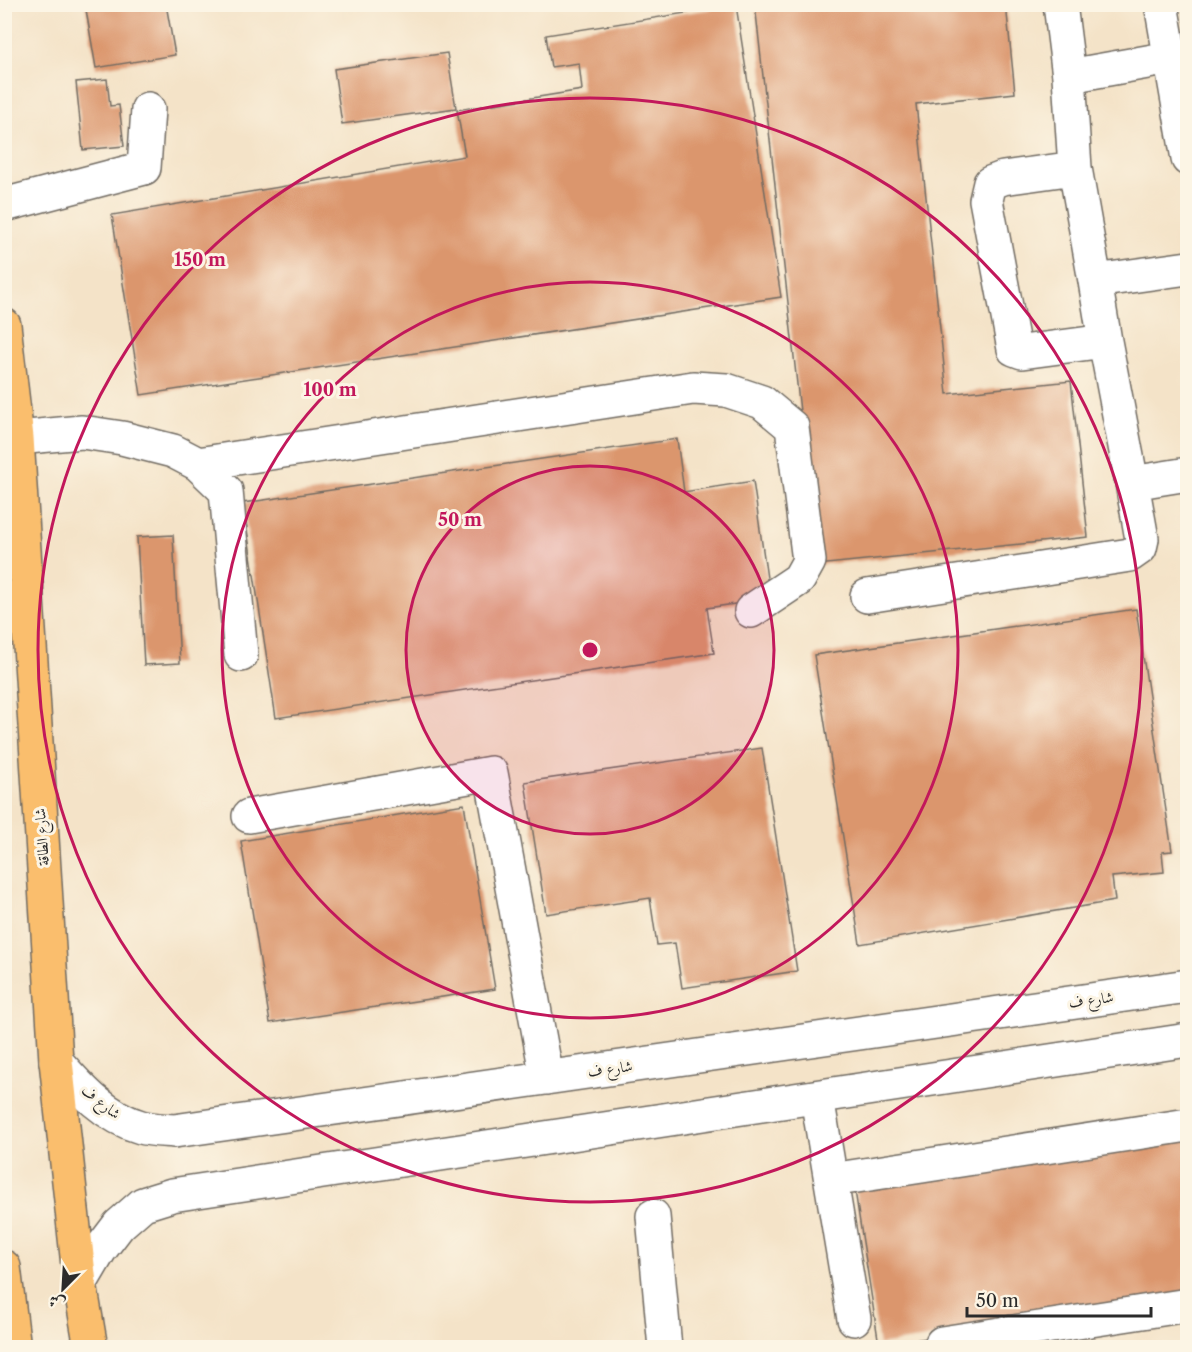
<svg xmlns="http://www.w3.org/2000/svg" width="1192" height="1352" viewBox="0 0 1192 1352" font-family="'Libre Caslon Text',Amiri,serif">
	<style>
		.building { fill: #db966d }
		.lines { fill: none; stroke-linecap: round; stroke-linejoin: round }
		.minor-casing { stroke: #716b62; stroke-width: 36 }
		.major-casing { stroke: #716b62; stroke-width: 36 }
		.minor { stroke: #fff; stroke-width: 33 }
		.major { stroke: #fabe6d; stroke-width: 33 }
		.ring { fill: none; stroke: #c2185b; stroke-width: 3 }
		.labels { text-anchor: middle; stroke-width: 6; stroke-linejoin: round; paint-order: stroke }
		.street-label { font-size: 15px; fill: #2b2b2b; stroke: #fcf5e5 }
		.centre { fill: #c2185b; stroke: #fcf5e5; stroke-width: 3 }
		.ring-label { font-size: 18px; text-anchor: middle; font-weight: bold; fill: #c2185b; stroke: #fcf5e5; stroke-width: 6; stroke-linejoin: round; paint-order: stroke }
	</style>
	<rect width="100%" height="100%" fill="#fcf5e5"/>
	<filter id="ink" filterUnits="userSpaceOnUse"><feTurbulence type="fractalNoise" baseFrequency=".0167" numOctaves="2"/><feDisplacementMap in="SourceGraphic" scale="12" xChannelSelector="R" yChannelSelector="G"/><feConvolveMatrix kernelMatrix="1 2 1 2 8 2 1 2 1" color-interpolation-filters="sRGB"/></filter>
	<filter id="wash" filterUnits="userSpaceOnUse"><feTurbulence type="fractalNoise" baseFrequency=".008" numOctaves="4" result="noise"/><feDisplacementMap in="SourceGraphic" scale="24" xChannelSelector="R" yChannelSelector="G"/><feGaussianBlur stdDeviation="1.35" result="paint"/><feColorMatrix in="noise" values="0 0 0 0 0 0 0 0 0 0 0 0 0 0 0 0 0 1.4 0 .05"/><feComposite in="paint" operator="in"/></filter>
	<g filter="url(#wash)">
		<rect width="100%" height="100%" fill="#f4e3c8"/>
		<g id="blocks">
			<path class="building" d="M 85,4 L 166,4 L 175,55 L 96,68 Z
				M 755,4 L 1006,4 L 1015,93 L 916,104 L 947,394 L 1071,381 L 1088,537 L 817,565 Z
				M 736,5 L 781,297 L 141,395 L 112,215 L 465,156 L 457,110 L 582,90 L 579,63 L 551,67 L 546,35 Z
				M 447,53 L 456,108 L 342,124 L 334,69 Z
				M 107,79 L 110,106 L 119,105 L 124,146 L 83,150 L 76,82 Z
				M 677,439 L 684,492 L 753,481 L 770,599 L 707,608 L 714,653 L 276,718 L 243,503 Z
				M 173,535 L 180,663 L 144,665 L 137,537 Z
				M 1136,609 L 1172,851 L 1162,852 L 1164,872 L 1112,877 L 1115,901 L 860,944 L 814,655 Z
				M 762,748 L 797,971 L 682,988 L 675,943 L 657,945 L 650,898 L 546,914 L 525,782 Z
				M 464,804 L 495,989 L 270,1023 L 241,841 Z
				M 1188,1134 L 1188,1300 L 879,1345 L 854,1184 Z"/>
		</g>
	</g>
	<g filter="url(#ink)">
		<use href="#blocks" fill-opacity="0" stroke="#716b62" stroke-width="1.5"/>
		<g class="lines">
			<g class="minor-casing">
				<path id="minor" d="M 1060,4 L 1069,76 L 1075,168 L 1095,281 L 1188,268
					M 1161,4 L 1188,159
					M 1069,76 L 1170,58
					M 4,205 L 144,168 L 148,109
					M 1095,281 L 1105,341
					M 17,438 L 82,432 L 122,438 L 173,451 L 198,464 L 226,491 L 241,655
					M 198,464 L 693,388 L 726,390 L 762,402 L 792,427 L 809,561 L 799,579 L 751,611
					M 1132,483 L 1188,474
					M 867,596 L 1130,555 L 1140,548 L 1142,539 L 1132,483 L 1105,341 L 1022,352 L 1014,349 L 986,200 L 990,183 L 1003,178 L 1075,168
					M 249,816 L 491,773 L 547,1078
					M 56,1061 C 80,1088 105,1117 141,1127 C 151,1130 163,1130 174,1131 L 1188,986
					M 817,1097 L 854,1319
					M 831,1180 L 1188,1125
					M 653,1216 L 665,1348
					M 80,1284 L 100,1250 L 119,1225 L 143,1204 L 172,1195 L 1188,1040
					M 942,1343 L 1188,1305"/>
			</g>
			<g class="major-casing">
				<path id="major" d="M 4,325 L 17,438 L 56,1061 L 80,1284 L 91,1348
					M 4,1267 L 14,1348"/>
			</g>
			<use href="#minor" class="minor"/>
			<use href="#major" class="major"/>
		</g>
	</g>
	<circle cx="590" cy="650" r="184" fill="#c2185b" fill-opacity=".12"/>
	<g class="ring">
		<circle cx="590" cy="650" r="184"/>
		<circle cx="590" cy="650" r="368"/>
		<circle cx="590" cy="650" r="552"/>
	</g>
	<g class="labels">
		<g class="street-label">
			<text transform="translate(42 837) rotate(-94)" y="5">شارع الطاقة</text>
			<text transform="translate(1091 1000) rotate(-8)" y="5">شارع ف</text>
			<text transform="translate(610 1069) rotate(-8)" y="5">شارع ف</text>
			<text transform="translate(101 1102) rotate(38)" y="5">شارع ف</text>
		</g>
	</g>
	<circle cx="590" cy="650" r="9" class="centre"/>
	<g class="ring-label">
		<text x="200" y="266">150 m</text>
		<text x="330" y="396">100 m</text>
		<text x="460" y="526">50 m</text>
	</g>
	<rect width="1192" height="1352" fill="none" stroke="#fcf5e5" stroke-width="24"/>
	<g transform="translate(63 1289) rotate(204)" stroke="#fcf5e5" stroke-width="4.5" paint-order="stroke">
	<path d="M0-4.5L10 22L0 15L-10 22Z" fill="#2b2b2b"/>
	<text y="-9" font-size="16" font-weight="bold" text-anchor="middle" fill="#2b2b2b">ش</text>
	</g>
	<path d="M967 1307v9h184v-9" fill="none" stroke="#2b2b2b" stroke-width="3"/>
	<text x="976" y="1307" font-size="18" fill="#2b2b2b" stroke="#fcf5e5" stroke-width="4.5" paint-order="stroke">50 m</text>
</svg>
